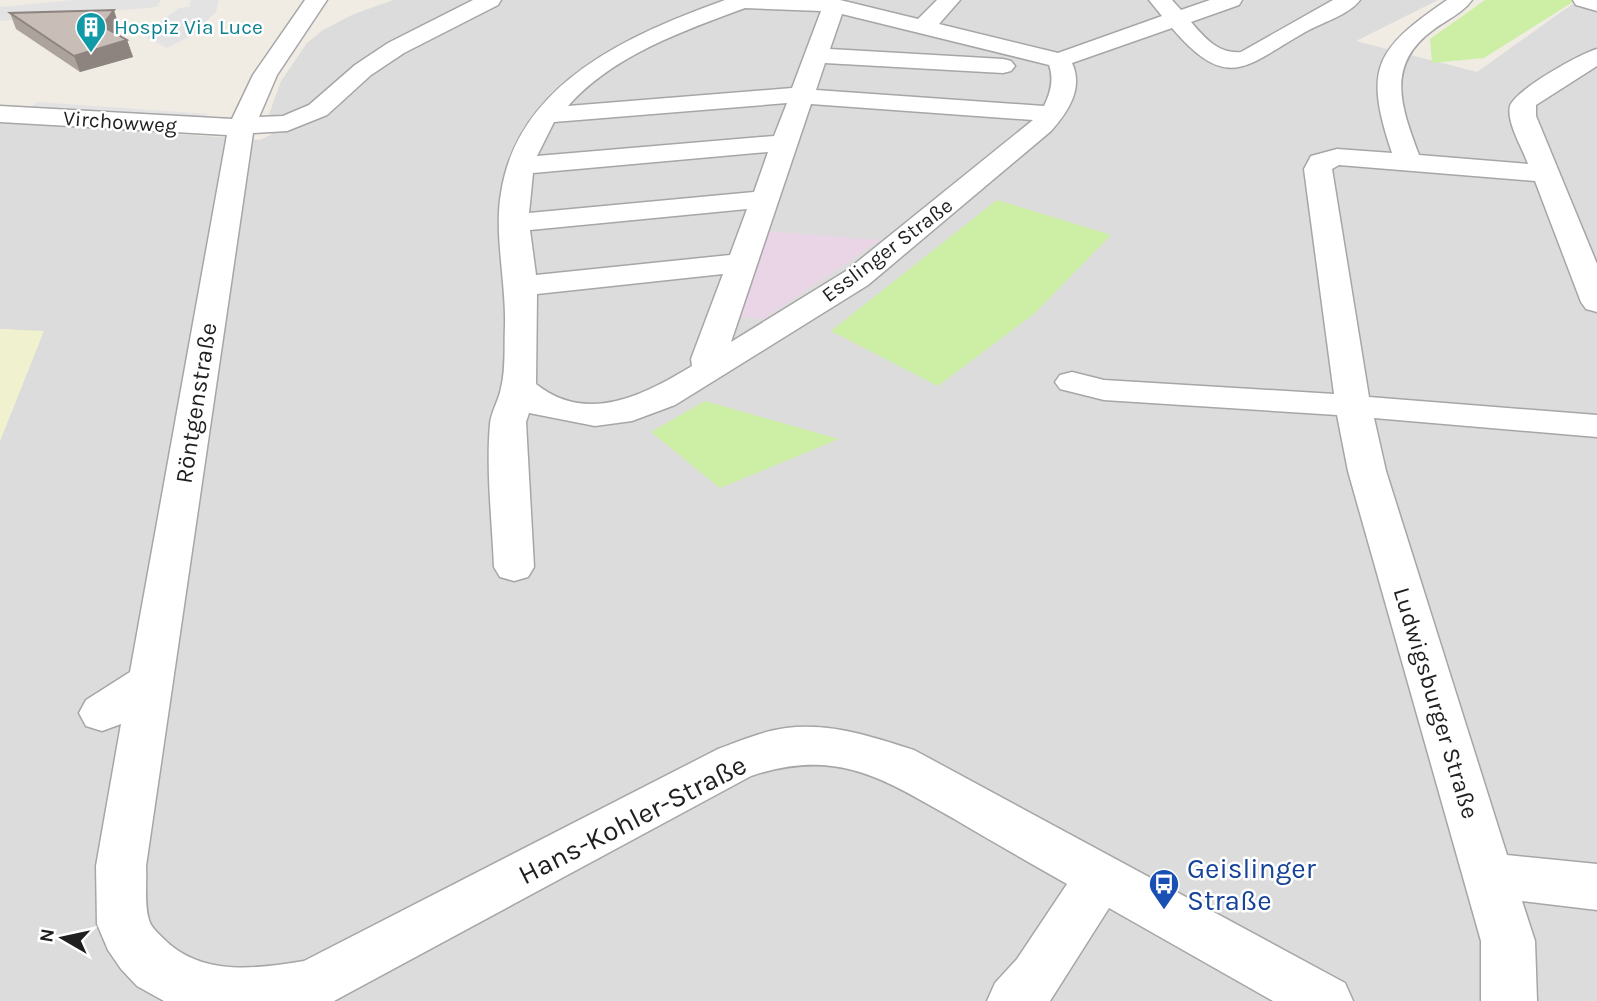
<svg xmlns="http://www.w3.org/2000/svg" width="1597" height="1001" viewBox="0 0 1597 1001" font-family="Karla,sans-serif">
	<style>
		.residential { fill: #dddcdc }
		.industrial { fill: #ead5e7 }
		.farmland { fill: #f0f1ce }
		.grass { fill: #cdefa5 }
		.parking { fill: #e3e3e3 }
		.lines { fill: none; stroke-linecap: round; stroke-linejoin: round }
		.minor-casing { stroke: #a6a6a6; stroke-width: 3 }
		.minor { fill: #fff; fill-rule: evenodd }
		.wall { fill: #ada39d }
		.shaded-wall { fill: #8d8480 }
		.building { fill: #c9bdb7; stroke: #8d8480; stroke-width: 2 }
		.labels { text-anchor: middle; stroke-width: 5; stroke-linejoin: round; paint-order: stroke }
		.far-culture-label { font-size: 21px; fill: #0d838f; stroke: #fff; text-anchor: start }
		.far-street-label { font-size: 21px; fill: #1f1f1f; stroke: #fff }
		.street-label { font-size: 24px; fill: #1f1f1f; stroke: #fff }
		.near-street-label { font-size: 28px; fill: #1f1f1f; stroke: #fff }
		.near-transit-label { font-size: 28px; fill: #164399; stroke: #fff; text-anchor: start }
	</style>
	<rect width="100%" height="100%" fill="#f0ece4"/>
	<path class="residential" d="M 393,0 L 1438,0 L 1356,41 L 1477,72 L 1578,0 L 1597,0 L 1597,1001 L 0,1001 L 0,441 L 43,332 L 0,329 L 0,121 L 260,140 L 272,134 L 268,117 L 281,81 L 307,43 L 323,30 L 354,14 Z"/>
	<path class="industrial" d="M 766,231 L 880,240 L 763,319 L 737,317 Z"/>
	<path class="farmland" d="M 0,329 L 44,331 L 0,441 Z"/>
	<path class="grass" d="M 1485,0 L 1576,0 L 1484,58 L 1432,63 L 1430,39 Z
		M 997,200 L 1111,235 L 1035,313 L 938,386 L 831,331 Z
		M 705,401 L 839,439 L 720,488 L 651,432 Z"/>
	<path class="parking" d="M 73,0 L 161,0 L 157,7 L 0,21 L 0,7 Z
		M 191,0 L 219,0 L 216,12 L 191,36 L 167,48 L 142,35 L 179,8 L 189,7 Z
		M 38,102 L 208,114 L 199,122 L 27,109 Z"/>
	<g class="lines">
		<g class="minor-casing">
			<path id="minor" d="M 305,0 L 327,0 L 277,75 L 259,117 L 283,116 L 309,105 L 355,65 L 388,43 L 473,0 L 501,0 L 498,5 L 404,53 L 371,75 L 327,115 L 287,131 L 253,133 L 146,866 C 147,883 144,904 149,920 C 151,928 160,935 166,941 C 203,976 257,969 304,961 L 718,749 C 740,741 763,731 786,728 C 830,722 873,737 914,750 L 1345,983 L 1353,1001 L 1273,1001 L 1109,908 L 1050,1001 L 987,1001 L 995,983 L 1017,959 L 1067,884 C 1030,863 993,842 956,820 C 883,779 838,747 751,776 L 334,1001 L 164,1001 L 137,986 L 121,969 L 108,950 L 97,924 L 96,866 L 121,724 L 102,731 L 86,726 L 79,713 L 86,700 L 130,672 L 227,135 L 0,122 L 0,106 L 232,119 L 253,75 Z
				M 725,0 L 840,0 L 918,19 L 937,0 L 960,0 L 939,24 L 1058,53 L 1162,16 L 1149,0 L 1172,0 L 1181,10 L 1210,0 L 1242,0 L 1239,5 L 1191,22 C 1205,38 1218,54 1241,52 L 1333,0 L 1360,0 C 1350,14 1324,22 1309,30 C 1248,63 1230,96 1172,28 L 1072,63 C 1084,89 1067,113 1051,131 L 868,285 L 675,405 L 632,421 L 595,426 L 529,413 L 526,422 L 534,567 L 528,577 L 514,581 L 500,577 L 494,567 C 492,520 486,470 490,424 C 491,412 499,400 501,388 C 506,369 504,345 505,325 C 506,282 494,234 501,193 C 518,82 631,34 725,0 ZM 745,8 L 821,11 L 792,88 L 568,106 C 613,55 683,31 745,8 ZM 842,14 L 1049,65 C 1054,79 1051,92 1044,106 L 816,90 L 825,63 L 1003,73 L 1011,71 L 1015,66 L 1011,61 L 1003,59 L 830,49 ZM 787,103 L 774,136 L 537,156 L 554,122 ZM 811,104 L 1033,120 L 846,271 L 731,342 ZM 768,152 L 754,192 L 529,213 L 533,173 ZM 747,209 L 730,255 L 536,275 L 530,230 ZM 723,274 L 691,359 L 692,366 C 644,395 587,425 536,384 L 537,294 Z
				M 1447,0 L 1472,0 C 1463,13 1446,20 1433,30 C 1385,65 1401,107 1419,155 L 1528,164 C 1523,149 1506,122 1510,106 C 1515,90 1581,53 1597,49 L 1597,66 L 1536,105 L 1536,116 L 1597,264 L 1597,312 L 1586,309 L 1581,302 L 1535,181 L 1339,165 L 1332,169 L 1369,397 L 1597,415 L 1597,437 L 1374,418 L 1386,471 L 1507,855 L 1597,864 L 1597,910 L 1522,901 L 1535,941 L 1537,1001 L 1481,1001 L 1481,941 L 1348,471 L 1337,415 L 1104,400 L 1060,389 L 1055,382 L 1060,375 L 1072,372 L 1104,380 L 1334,394 L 1304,169 L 1311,156 L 1337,149 L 1392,153 C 1363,67 1376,49 1447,0 Z
				M 1573,0 L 1597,0 L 1597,11 L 1576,5 Z"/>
		</g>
		<use href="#minor" class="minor"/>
	</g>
	<path class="wall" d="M 10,13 L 119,26 L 114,33 L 127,40 L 133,57 L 80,72 L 16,29 Z"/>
	<path class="shaded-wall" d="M 114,10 L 119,26 L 108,42 L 102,26 Z
		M 127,40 L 133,57 L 80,72 L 74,56 Z"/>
	<path class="building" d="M 114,10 L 102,26 L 127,40 L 74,56 L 10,13 Z"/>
	<defs>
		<g id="building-pin" transform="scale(1.575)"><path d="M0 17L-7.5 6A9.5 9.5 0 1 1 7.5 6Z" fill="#0f9aa8" stroke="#fff"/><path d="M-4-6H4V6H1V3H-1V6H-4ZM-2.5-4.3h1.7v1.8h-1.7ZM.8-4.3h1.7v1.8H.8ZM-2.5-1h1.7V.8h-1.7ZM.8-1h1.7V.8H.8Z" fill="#fff"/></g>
		<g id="bus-pin" transform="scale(1.575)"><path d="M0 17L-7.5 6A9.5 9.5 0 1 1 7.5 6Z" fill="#1a4fb4" stroke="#fff"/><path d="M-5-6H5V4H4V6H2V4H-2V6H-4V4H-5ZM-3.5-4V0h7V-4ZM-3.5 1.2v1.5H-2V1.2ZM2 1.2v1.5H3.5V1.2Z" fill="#fff"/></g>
	</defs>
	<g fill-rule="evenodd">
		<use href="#building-pin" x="91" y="27"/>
		<use href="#bus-pin" x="1164" y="884"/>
	</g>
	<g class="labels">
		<g class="far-culture-label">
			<text x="114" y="34">Hospiz Via Luce</text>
		</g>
		<g class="far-street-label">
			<text transform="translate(120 122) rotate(4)" y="7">Virchowweg</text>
			<text transform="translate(887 250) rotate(-37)" y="7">Esslinger Straße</text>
		</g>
		<g class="street-label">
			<text transform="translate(196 403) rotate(-81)" y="8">Röntgenstraße</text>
			<text transform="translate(1436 703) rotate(73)" y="8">Ludwigsburger Straße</text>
		</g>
		<g class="near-street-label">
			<text transform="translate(632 819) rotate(-27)" y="10">Hans-Kohler-Straße</text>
		</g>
		<g class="near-transit-label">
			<text x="1187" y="878">Geislinger<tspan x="1187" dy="32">Straße</tspan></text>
		</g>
	</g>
	<g transform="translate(63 938) rotate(279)" stroke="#ffffff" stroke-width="5" paint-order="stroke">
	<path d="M0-5L12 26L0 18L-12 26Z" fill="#1f1f1f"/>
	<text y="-10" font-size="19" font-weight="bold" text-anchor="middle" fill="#1f1f1f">N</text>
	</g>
</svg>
